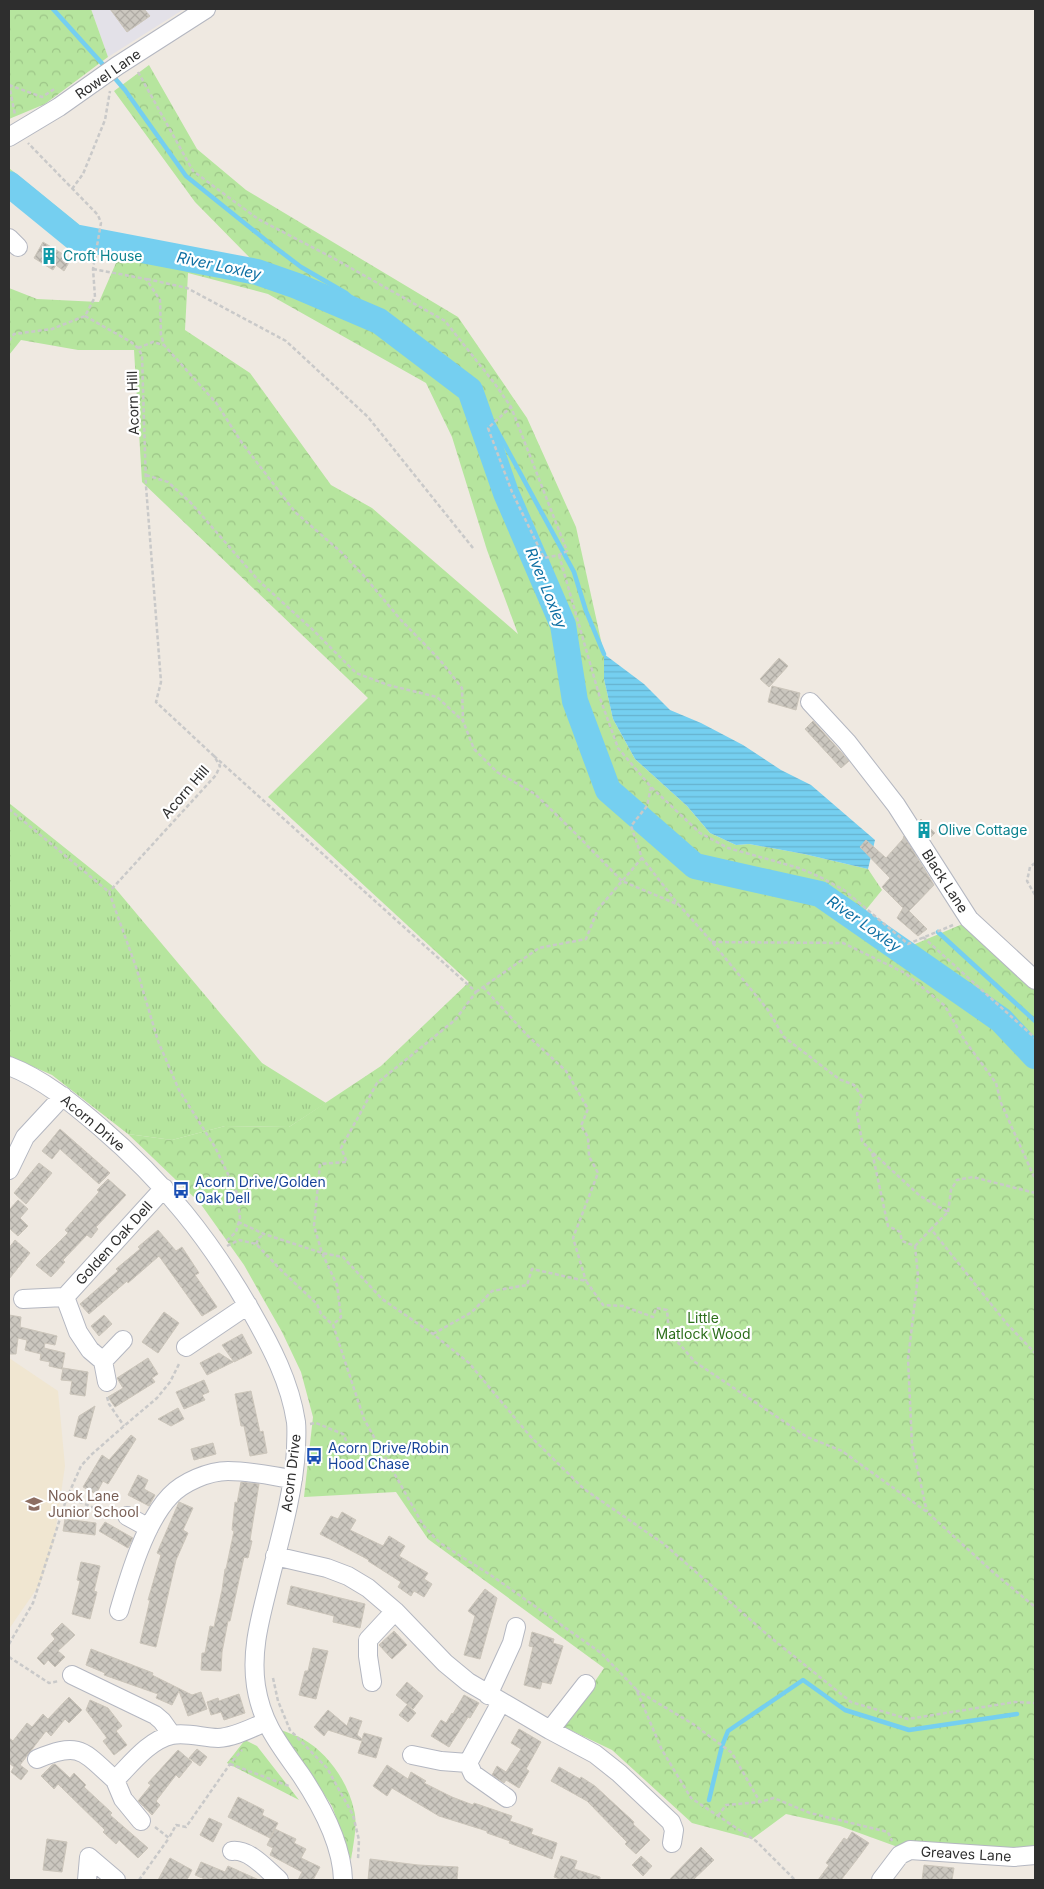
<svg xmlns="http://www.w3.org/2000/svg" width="1044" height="1889" viewBox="0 0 1044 1889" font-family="Inter,sans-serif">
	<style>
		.industrial { fill: #e3e1e8 }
		.education { fill: #f0e6d1 }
		.grass { fill: url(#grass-tufts) }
		.forest { fill: url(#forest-crowns); fill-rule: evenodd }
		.water { fill: url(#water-rules) }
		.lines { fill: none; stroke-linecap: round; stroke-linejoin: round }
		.stream { stroke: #75cff0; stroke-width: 4.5 }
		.river { stroke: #75cff0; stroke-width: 26 }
		.building { fill: url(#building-cross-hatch); stroke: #cbc5ba }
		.minor-casing { stroke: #b4b7c1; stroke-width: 20 }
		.path { stroke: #c9c9c9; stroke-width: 2.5; stroke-dasharray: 4 2.5; stroke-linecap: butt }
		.minor { stroke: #fff; stroke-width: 18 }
		.labels { text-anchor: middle; stroke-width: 4.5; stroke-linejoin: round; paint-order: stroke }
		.street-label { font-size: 14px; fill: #2e2e2e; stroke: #fff }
		.culture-label { font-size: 14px; fill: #0d838f; stroke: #fff; text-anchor: start }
		.transit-label { font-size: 14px; fill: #164399; stroke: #fff; text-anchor: start }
		.park-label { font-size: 14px; fill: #2c6e1b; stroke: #fff }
		.education-label { font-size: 14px; fill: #785e54; stroke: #fff; text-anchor: start }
		.water-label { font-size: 15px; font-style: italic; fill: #0d6fa3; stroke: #fff }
	</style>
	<defs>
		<pattern id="grass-tufts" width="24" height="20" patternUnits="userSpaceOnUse" patternTransform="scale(1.25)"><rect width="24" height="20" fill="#b6e59e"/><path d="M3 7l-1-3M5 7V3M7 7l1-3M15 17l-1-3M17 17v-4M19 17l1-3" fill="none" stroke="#9dc588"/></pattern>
		<pattern id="forest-crowns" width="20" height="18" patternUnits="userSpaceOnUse" patternTransform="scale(1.25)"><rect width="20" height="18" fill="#b6e59e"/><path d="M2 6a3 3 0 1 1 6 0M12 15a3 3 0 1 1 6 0" fill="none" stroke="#9dc588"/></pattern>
		<pattern id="water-rules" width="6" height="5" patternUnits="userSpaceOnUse" patternTransform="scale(1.25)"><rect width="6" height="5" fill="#75cff0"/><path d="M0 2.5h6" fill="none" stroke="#66b2ce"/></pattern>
		<pattern id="building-cross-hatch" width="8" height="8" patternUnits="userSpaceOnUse" patternTransform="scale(1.25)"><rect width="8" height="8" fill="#cbc7bf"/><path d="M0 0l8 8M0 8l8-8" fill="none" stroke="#afaba4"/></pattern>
	</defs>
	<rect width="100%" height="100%" fill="#efe9e1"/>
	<path class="industrial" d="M 91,9 L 184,9 L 108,57 Z"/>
	<path class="education" d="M 9,1358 L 58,1391 L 65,1466 L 54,1541 L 40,1584 L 9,1629 Z"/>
	<path class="grass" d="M 9,803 L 115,888 L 262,1063 L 326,1103 L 289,1127 L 225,1126 L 172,1140 L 128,1134 L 52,1075 L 9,1056 Z"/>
	<path class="forest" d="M 9,9 L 91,9 L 108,57 L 45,104 L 9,119 Z
		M 149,65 L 197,149 L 246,190 L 458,317 L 527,418 L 576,527 L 604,654 L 604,679 L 613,719 L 635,759 L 687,806 L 710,833 L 736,845 L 749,844 L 804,854 L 868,869 L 882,890 L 865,911 L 908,947 L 965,923 L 1035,987 L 1035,1845 L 1026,1848 L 895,1846 L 840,1826 L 786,1814 L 752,1839 L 692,1823 L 612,1750 L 564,1727 L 604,1668 L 428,1539 L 396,1492 L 304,1497 L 313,1417 L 301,1372 L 282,1332 L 244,1265 L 200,1203 L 128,1134 L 172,1140 L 225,1126 L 289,1127 L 381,1066 L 469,982 L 268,797 L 368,698 L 142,482 L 134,350 L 78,350 L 21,340 L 9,355 L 9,288 L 37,299 L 99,302 L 116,263 L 86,249 L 9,196 L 9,168 L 83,228 L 253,261 L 195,202 L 114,91 ZM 188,273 L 268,294 L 426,383 L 452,437 L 487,550 L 518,634 L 372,508 L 331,485 L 250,373 L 185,330 Z
		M 281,1730 C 288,1733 296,1735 303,1739 C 328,1753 348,1782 354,1810 C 358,1825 353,1845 351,1860 L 332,1806 Z
		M 245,1740 L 257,1746 L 299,1800 L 227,1763 Z"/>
	<path class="water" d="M 604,654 L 644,684 L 670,710 L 701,723 L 743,745 L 781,770 L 811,785 L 875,840 L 868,869 L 804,854 L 749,844 L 736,845 L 710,833 L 687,806 L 635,759 L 613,719 L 604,679 Z"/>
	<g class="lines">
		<path class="stream" d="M 53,9 L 107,69
			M 112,75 L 125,90 L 186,176 L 268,242 L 301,267 L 346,293 L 379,321
			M 479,417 L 493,423 L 574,572 L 586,611 L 604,654
			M 938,932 L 1035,1021
			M 709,1800 L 722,1746 L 728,1731 L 803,1680 L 845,1710 L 909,1730 L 1017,1714"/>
		<path class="river" d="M 9,184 L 74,237 L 257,272 L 297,286 L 379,321 L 470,390 L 506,493 L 563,625 L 575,701 L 608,790 L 695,866 L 820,894 L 1001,1020 L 1035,1056"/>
	</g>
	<path class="building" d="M 110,9 L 144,9 L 150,16 L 127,32 Z
		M 43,242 L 71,259 L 64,271 L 56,265 L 53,270 L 34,258 Z
		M 779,658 L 788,666 L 769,687 L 760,679 Z
		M 772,686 L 800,693 L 796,710 L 768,702 Z
		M 813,721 L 849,761 L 841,768 L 805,729 Z
		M 921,819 L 935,833 L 930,838 L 919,821 Z
		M 904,836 L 934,885 L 909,911 L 927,929 L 918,936 L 897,918 L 903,908 L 882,887 L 890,878 L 860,847 L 866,840 L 886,858 L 903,839 Z
		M 60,1129 L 110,1173 L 99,1184 L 60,1149 L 52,1159 L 42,1151 Z
		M 39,1163 L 52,1173 L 26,1204 L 14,1193 Z
		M 108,1179 L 126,1195 L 96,1227 L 98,1229 L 91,1238 L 87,1235 L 63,1260 L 65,1262 L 51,1277 L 36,1265 L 68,1233 L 65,1230 L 99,1192 L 97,1190 Z
		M 18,1200 L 28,1209 L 20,1218 L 28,1226 L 18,1236 L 10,1229 L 9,1231 L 9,1208 L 10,1209 Z
		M 158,1230 L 176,1251 L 182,1247 L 199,1273 L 195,1275 L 217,1307 L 202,1316 L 159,1256 L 128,1283 L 127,1281 L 89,1314 L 80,1304 L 118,1271 L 116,1269 L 140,1249 L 138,1247 Z
		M 15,1240 L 30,1253 L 9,1279 L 9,1248 Z
		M 164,1312 L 179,1323 L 158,1353 L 142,1342 Z
		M 9,1315 L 21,1317 L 20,1327 L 57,1336 L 55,1345 L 45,1343 L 44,1348 L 65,1353 L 62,1369 L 49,1366 L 50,1362 L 40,1360 L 41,1354 L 25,1350 L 27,1340 L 18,1338 L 16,1354 L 9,1354 Z
		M 104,1315 L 112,1324 L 99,1336 L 91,1326 Z
		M 242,1334 L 252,1353 L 234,1362 L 222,1345 Z
		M 219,1353 L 233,1362 L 207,1375 L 200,1363 Z
		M 148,1358 L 158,1374 L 152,1378 L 155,1382 L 115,1407 L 108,1397 L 123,1388 L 117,1378 Z
		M 63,1368 L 88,1372 L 85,1396 L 70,1394 L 72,1381 L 61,1380 Z
		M 204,1380 L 209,1392 L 202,1395 L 205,1400 L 184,1409 L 176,1392 Z
		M 251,1391 L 260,1432 L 263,1431 L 267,1453 L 250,1456 L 244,1426 L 241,1426 L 235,1394 Z
		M 95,1406 L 86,1439 L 74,1436 L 79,1416 Z
		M 178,1408 L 184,1419 L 171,1426 L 158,1419 Z
		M 131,1435 L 136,1439 L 108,1484 L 103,1481 L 96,1494 L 83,1487 L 102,1455 L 109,1460 Z
		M 213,1443 L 216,1454 L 194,1460 L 191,1449 Z
		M 138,1475 L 148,1480 L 144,1489 L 155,1495 L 149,1506 L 128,1495 Z
		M 241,1482 L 259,1484 L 250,1540 L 252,1541 L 248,1558 L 244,1557 L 230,1621 L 228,1621 L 222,1652 L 221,1671 L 201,1670 L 202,1653 L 205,1653 L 210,1626 L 214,1627 L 222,1590 L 225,1569 L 226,1569 L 234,1531 L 232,1530 L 235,1502 L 237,1503 Z
		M 179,1502 L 193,1508 L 183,1530 L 188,1533 L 176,1560 L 156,1647 L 140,1643 L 150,1600 L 148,1600 L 161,1555 L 157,1553 Z
		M 342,1512 L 356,1520 L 350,1530 L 383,1546 L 389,1536 L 405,1546 L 399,1556 L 428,1573 L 424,1579 L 432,1584 L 424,1597 L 414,1591 L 411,1596 L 398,1587 L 401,1582 L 368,1561 L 369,1560 L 320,1534 L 331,1516 L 338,1519 Z
		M 65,1519 L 96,1523 L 95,1535 L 63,1531 Z
		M 105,1522 L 133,1538 L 128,1548 L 99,1531 Z
		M 81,1562 L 100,1566 L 94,1591 L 97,1592 L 90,1619 L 72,1614 L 80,1581 L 77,1580 Z
		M 291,1586 L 365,1604 L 360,1628 L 333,1622 L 334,1616 L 287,1604 Z
		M 485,1589 L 497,1598 L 480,1659 L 464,1655 L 475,1616 L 468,1611 Z
		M 62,1623 L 75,1635 L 58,1651 L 65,1657 L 55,1667 L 48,1660 L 44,1665 L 37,1658 L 55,1639 L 51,1634 Z
		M 394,1631 L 407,1645 L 392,1659 L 379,1645 Z
		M 532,1632 L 554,1639 L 553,1643 L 563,1646 L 551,1684 L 542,1682 L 540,1689 L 524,1685 L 533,1647 L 529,1646 Z
		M 313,1648 L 328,1651 L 316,1699 L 299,1695 L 305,1671 L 308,1671 Z
		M 91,1649 L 153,1673 L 152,1675 L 192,1695 L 201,1692 L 207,1709 L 188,1716 L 179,1691 L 172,1705 L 156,1698 L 158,1694 L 104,1675 L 105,1673 L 86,1665 Z
		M 407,1682 L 423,1696 L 413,1709 L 396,1695 Z
		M 239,1694 L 245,1713 L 224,1720 L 221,1712 L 211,1715 L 207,1702 L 218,1698 L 219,1701 Z
		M 464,1695 L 479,1703 L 470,1718 L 468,1717 L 449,1747 L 431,1736 L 441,1720 L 446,1723 L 452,1713 L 453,1714 Z
		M 69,1697 L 82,1710 L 69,1723 L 65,1719 L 51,1736 L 46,1731 L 20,1765 L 28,1771 L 21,1780 L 11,1772 L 14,1767 L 9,1763 L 9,1738 L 13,1741 L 27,1723 L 32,1727 L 43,1714 L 48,1719 Z
		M 90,1700 L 108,1708 L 122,1726 L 116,1731 L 127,1745 L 114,1755 L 103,1741 L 107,1738 L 86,1710 Z
		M 407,1705 L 416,1713 L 408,1722 L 399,1715 Z
		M 328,1710 L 347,1726 L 350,1717 L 362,1721 L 357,1735 L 362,1739 L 364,1733 L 382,1738 L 376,1758 L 358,1753 L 362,1741 L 328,1730 L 324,1736 L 314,1727 Z
		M 519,1729 L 541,1742 L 526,1769 L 529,1771 L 519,1788 L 506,1780 L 504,1783 L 492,1775 L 497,1766 L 506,1772 L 521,1749 L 511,1743 Z
		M 197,1749 L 207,1757 L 200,1766 L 189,1758 Z
		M 178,1750 L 192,1762 L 179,1778 L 176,1775 L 156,1801 L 160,1805 L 152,1815 L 138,1801 L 151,1785 L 148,1783 Z
		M 55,1764 L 70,1778 L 74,1773 L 86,1785 L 84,1787 L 112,1813 L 110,1815 L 148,1848 L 138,1858 L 119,1840 L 116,1844 L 103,1832 L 105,1830 L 58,1784 L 54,1789 L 41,1776 L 52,1765 Z
		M 387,1765 L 408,1779 L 411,1772 L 426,1781 L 424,1783 L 452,1797 L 473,1805 L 474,1803 L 512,1816 L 510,1821 L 533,1829 L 531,1834 L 557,1843 L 552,1859 L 509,1843 L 510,1841 L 487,1833 L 487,1831 L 439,1816 L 392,1788 L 387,1796 L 373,1786 Z
		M 559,1767 L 580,1779 L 581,1777 L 595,1786 L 634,1822 L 633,1824 L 650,1840 L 636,1854 L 625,1844 L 627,1842 L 587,1801 L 551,1781 Z
		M 238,1797 L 264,1810 L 262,1815 L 278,1823 L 270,1838 L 228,1817 Z
		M 209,1818 L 222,1824 L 213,1842 L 200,1835 Z
		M 275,1829 L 296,1839 L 294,1843 L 306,1849 L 301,1858 L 320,1867 L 313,1880 L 298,1880 L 302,1872 L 270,1855 L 273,1848 L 267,1845 Z
		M 852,1832 L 869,1843 L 858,1858 L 841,1880 L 818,1880 L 829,1865 L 826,1863 L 844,1838 L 847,1840 Z
		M 47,1839 L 67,1842 L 62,1872 L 43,1870 Z
		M 701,1847 L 714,1860 L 693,1880 L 669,1880 Z
		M 561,1856 L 577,1861 L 574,1869 L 600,1877 L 600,1880 L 563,1880 L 554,1877 Z
		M 641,1856 L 652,1866 L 643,1876 L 632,1865 Z
		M 170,1858 L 192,1870 L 187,1880 L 158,1880 Z
		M 370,1859 L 418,1865 L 458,1867 L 457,1880 L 368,1880 Z
		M 201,1862 L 225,1872 L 228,1866 L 259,1880 L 207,1880 L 195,1875 Z
		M 924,1865 L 954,1868 L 952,1880 L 922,1880 Z"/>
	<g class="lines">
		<g class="minor-casing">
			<path id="minor" d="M 9,137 L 59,107 L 117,66 L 206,9
				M 9,238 L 18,247
				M 810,702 L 847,742 L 896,805 L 969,919 L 1035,980
				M 9,1066 C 43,1079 72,1103 100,1127 C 164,1182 209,1238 251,1311 C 271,1346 290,1382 296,1422 C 297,1431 296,1441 296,1450 C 293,1498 278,1545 267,1591 C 259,1623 251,1653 256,1686 C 262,1724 279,1744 301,1775 C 321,1805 342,1843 343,1880
				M 9,1170 L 25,1137 L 63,1096
				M 23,1299 L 65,1297
				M 186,1347 L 248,1305
				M 103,1361 L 123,1340
				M 107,1382 L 103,1361 L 90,1350 L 78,1332 L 65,1297 L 164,1188
				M 127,1516 L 149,1528
				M 275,1556 L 327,1568 L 348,1576 L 368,1588 L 395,1611 L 445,1663 L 468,1682 L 550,1730 L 595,1754 L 619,1773 L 671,1822 L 674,1830 L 672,1843
				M 119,1611 C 129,1577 145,1522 170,1496 C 183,1482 209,1471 228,1471 C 250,1471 272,1476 293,1479
				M 72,1675 L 155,1715 L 162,1721 L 172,1735
				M 372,1682 L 368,1656 L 368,1640 L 395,1611
				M 488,1695 L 512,1643 L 516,1627
				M 550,1730 L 586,1684
				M 412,1755 L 441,1761 L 468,1763 L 501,1702
				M 37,1759 C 80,1741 83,1751 115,1780 C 131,1764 149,1740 172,1735 C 187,1732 204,1738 218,1738 C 235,1737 251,1728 266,1722
				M 468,1763 L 473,1774 L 507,1798
				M 115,1780 L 123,1799 L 141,1821
				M 232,1851 C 250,1849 266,1869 279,1880
				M 87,1880 L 89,1857 L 116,1880
				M 881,1880 L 900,1855 L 910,1850 L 1014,1857 L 1035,1855"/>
		</g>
		<path class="path" d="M 138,72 L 193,171 L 258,219 L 333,258 L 445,321 L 495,384 L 511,407 L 567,551 L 559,555 L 544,558 L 512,492 L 488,428 L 511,407
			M 9,84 L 15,115
			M 9,85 L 42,97 L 56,88
			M 72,189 L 83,174 L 105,120 L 110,91
			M 93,269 L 146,279 L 160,300 L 161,335 L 164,345 L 217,404 L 242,443 L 295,512 L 341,552 L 364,576 L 400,619 L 440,660 L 462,688 L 463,721 L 474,749 L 497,772 L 535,794 L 572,830 L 622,881 L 679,905 L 712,942 L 768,1010 L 784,1037 L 839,1079 L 854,1085 L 862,1097 L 857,1114 L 862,1141 L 872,1152 L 888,1226 L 900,1232 L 902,1241 L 915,1246 L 918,1276 L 908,1359 L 912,1445 L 927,1512
			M 147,279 L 187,288 L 286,341 L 368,417 L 473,548
			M 85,316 L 131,342 L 138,348 L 142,355 L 146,486 L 161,682 L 156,702 L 214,756 L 220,766 L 216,775 L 109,892
			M 9,341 L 14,334 L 52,329 L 85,316 L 95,297 L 93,269 L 101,223 L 98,215 L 28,143
			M 138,348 L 153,342 L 164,345
			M 146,475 L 168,482 L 191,503 L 259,581 L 314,631 L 356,673 L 388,685 L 437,697 L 463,721
			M 559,555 L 600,698 L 618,748 L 651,787 L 700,833 L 728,848 L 799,868 L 820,877 L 844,890 L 908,944 L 953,925
			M 214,756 L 476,992 L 455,1020 L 377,1083 L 341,1148 L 347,1162 L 320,1164 L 314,1226 L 322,1253 L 337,1285 L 341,1317 L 333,1325
			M 651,787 L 647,806 L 631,826 L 642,858 L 678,904
			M 9,809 L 109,892
			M 1035,863 L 1030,867 L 1027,881 L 1035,895
			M 109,892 L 136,967 L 158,1041 L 179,1090 L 215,1147 L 237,1193 L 240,1218 L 236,1232 L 225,1242
			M 923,937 L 1035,1038
			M 712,942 L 843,943 L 905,973 L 945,1006 L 965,1041 L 996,1083 L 1001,1103 L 1035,1179
			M 483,987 L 527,1035 L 566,1071 L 588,1109 L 581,1126 L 588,1137 L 589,1156 L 598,1173 L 573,1238 L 586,1281
			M 476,992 L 539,948 L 586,939 L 598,909 L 642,858
			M 873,1153 L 920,1196 L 948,1212 L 931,1229 L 1007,1324 L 1035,1353
			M 948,1212 L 951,1190 L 957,1180 L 973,1177 L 1035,1193
			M 238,1222 L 264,1234 L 322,1253 L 343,1257 L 382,1299 L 433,1334 L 469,1363 L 530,1436 L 584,1489 L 664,1544 L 770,1637 L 851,1702 L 908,1719 L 1015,1702 L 1035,1703
			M 256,1244 L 259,1238 L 264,1234
			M 227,1246 L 239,1240 L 256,1244 L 281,1270 L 317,1304 L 321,1314 L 333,1325 L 364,1419 L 423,1525 L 440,1543 L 492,1576 L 601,1653 L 636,1689 L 662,1750 L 691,1798 L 756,1841 L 795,1880
			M 915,1246 L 931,1229
			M 433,1334 L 472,1312 L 492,1291 L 527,1285 L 532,1269 L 586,1281 L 603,1305 L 623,1306 L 653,1317 L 656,1308 L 667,1310 L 669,1332 L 695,1362 L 807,1437 L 842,1451 L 927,1512 L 994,1573 L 1035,1607
			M 107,1397 L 109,1404 L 124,1426
			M 310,1424 L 316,1423 L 343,1434 L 352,1453 L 381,1449
			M 66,1500 L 80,1502 L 111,1515
			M 9,1644 L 33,1603 L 66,1500 L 81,1466 L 91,1455 L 124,1426 L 157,1398 L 170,1382 L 180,1362
			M 9,1657 L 49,1683 L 59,1681
			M 273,1678 L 278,1701 L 290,1730 L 327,1768 L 353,1815 L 359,1840 L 358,1859
			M 636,1690 L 693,1724 L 732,1753 L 760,1802
			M 230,1764 L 289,1786
			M 718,1816 L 726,1805 L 760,1802 L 774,1798 L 810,1813 L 888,1832 L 892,1841
			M 155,1827 L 169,1838 L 176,1825 L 186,1827 L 230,1764 L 242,1750
			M 139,1880 L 169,1838"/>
		<use href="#minor" class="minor"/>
	</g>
	<defs>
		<g id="building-bare" transform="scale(1.35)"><path d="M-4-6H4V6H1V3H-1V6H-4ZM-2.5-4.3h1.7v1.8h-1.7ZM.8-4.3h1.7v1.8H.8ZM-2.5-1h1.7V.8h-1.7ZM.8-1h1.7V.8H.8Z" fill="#0f9aa8" stroke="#fff" stroke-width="2.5" paint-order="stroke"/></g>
		<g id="bus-bare" transform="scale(1.35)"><path d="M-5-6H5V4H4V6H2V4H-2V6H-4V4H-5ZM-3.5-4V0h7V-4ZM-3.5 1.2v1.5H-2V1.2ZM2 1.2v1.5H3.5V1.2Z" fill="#1a4fb4" stroke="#fff" stroke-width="2.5" paint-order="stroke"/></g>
		<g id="school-bare" transform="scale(1.35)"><path d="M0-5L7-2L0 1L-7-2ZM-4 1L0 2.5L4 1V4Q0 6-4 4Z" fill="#8d6e63" stroke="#fff" stroke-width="2.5" paint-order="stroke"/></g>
	</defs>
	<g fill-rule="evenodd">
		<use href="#building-bare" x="49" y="256"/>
		<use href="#building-bare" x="924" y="830"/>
		<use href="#bus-bare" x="181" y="1190"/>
		<use href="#bus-bare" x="314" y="1456"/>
		<use href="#school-bare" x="34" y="1504"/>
	</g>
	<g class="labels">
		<g class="street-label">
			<text transform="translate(108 74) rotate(-35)" y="5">Rowel Lane</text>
			<text transform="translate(133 403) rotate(-92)" y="5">Acorn Hill</text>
			<text transform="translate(185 792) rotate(-49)" y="5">Acorn Hill</text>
			<text transform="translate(945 881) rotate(57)" y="5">Black Lane</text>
			<text transform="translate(93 1123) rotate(40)" y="5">Acorn Drive</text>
			<text transform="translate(114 1243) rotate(-48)" y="5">Golden Oak Dell</text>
			<text transform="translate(291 1473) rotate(-83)" y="5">Acorn Drive</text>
			<text transform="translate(966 1854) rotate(3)" y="5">Greaves Lane</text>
		</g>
		<g class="culture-label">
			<text x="63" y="261">Croft House</text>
			<text x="938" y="835">Olive Cottage</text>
		</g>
		<g class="transit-label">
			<text x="195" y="1187">Acorn Drive/Golden<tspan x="195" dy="16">Oak Dell</tspan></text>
			<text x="328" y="1453">Acorn Drive/Robin<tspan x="328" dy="16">Hood Chase</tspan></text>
		</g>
		<g class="park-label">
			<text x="703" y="1323">Little<tspan x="703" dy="16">Matlock Wood</tspan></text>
		</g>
		<g class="education-label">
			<text x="48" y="1501">Nook Lane<tspan x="48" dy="16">Junior School</tspan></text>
		</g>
		<g class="water-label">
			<text transform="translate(219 266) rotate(12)" y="5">River Loxley</text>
			<text transform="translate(546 588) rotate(68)" y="5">River Loxley</text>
			<text transform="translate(864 924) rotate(35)" y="5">River Loxley</text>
		</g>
	</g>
	<rect width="1044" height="1889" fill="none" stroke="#2e2e2e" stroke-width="20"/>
</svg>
